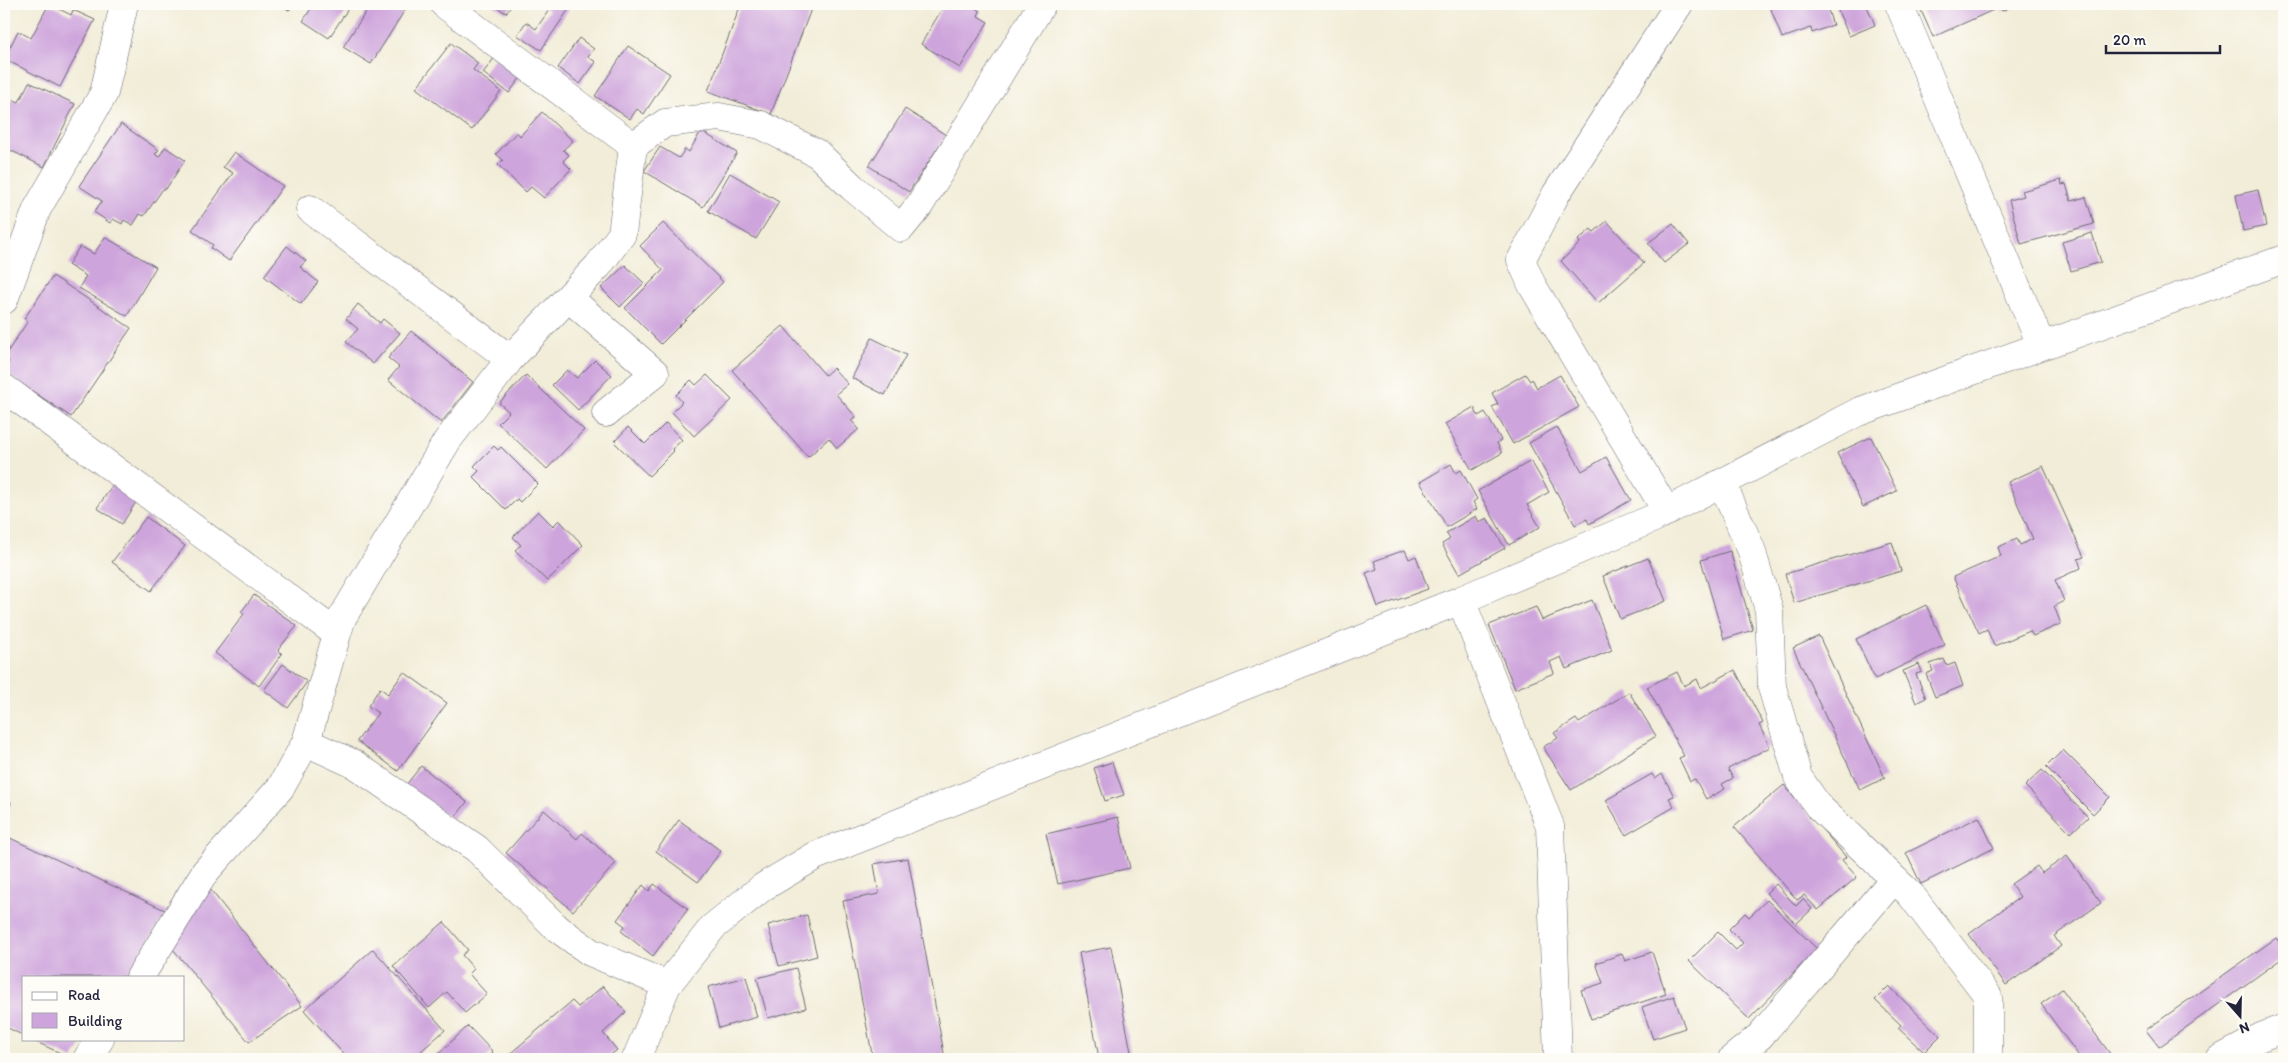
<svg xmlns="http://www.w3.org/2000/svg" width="2288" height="1063" viewBox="0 0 2288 1063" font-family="Itim,sans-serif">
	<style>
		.building { fill: #cea4dc }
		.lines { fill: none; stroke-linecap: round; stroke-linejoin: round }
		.minor-casing { stroke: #6b6972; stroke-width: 29 }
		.minor { stroke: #fff; stroke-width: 28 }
	</style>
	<rect width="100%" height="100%" fill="#fdfcf7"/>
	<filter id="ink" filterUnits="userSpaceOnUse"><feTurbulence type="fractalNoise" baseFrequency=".02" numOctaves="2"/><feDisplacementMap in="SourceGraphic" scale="10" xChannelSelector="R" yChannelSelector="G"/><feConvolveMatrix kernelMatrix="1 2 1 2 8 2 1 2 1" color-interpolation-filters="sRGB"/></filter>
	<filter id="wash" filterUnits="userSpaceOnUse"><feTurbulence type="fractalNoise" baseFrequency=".0096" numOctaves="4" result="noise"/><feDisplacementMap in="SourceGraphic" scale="20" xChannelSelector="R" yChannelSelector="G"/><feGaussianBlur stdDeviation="1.12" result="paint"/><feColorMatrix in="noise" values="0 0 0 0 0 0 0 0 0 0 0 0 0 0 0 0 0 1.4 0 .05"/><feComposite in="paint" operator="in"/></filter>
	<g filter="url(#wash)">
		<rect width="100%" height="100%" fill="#f2edd8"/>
		<g id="blocks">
			<path class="building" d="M 49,4 L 71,15 L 73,10 L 95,20 L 60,87 L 4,59 L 18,31 L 31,38 Z
				M 279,4 L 293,4 L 289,10 Z
				M 314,4 L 351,4 L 329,38 L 303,21 Z
				M 371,4 L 408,5 L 371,64 L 343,47 Z
				M 492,4 L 513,4 L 506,13 Z
				M 539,4 L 568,4 L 571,6 L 541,50 L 517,35 L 526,22 L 536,29 L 549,10 Z
				M 741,4 L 813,4 L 771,114 L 708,91 Z
				M 945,4 L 969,4 L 980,11 L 978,16 L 988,22 L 960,68 L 921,44 Z
				M 1769,4 L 1826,4 L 1833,25 L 1812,33 L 1811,28 L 1782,38 Z
				M 1835,4 L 1866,4 L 1875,25 L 1849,36 Z
				M 1925,4 L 2017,4 L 2002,11 L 2000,7 L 1933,37 L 1919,6 Z
				M 579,38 L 594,49 L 588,57 L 596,62 L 580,84 L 558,68 Z
				M 451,43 L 478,63 L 473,70 L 501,91 L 472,130 L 416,88 Z
				M 628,46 L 670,74 L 644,114 L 637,109 L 630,119 L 595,96 Z
				M 495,57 L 521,77 L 509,93 L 483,73 Z
				M 29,82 L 75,104 L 44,167 L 4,147 L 4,113 L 11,99 L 19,102 Z
				M 905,109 L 946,135 L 909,192 L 869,166 Z
				M 542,112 L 573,141 L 563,150 L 569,155 L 563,161 L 571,169 L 544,198 L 531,187 L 526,192 L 498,165 L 503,160 L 496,154 L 517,132 L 520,136 Z
				M 121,124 L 159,150 L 155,154 L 159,157 L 165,147 L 185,160 L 166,189 L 163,189 L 144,216 L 140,214 L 133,225 L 124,220 L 122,224 L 113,219 L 110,223 L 94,212 L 102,201 L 79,186 Z
				M 701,131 L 737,153 L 703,207 L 644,171 L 660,147 L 679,158 L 685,149 L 689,152 Z
				M 234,152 L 283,186 L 229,261 L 211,248 L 213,245 L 192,230 L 233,173 L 223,167 Z
				M 730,173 L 779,202 L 756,239 L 708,211 Z
				M 2061,180 L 2062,185 L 2066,184 L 2071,201 L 2086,197 L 2094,224 L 2021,244 L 2009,200 L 2024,196 L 2022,191 Z
				M 2258,190 L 2266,226 L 2243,231 L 2236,195 Z
				M 1607,221 L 1644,263 L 1598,303 L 1561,261 L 1580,243 L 1578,240 L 1591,229 L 1594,232 Z
				M 663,223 L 723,282 L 661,344 L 625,308 L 663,270 L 640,246 Z
				M 1673,224 L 1689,244 L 1664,263 L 1648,243 Z
				M 2092,233 L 2101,262 L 2071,271 L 2062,242 Z
				M 105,237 L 156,267 L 127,316 L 79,288 L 86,276 L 68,265 L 80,246 L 94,254 Z
				M 287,246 L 306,261 L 300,267 L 318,282 L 301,304 L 264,276 Z
				M 625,265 L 644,283 L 620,307 L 601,288 Z
				M 53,276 L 131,328 L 71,417 L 4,372 L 9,361 L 4,357 L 28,321 L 24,319 Z
				M 358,304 L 380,323 L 383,319 L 400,333 L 373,364 L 346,342 L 358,329 L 346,319 Z
				M 783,326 L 825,375 L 833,368 L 848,384 L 836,394 L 856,417 L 851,420 L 859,429 L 837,448 L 829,438 L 808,457 L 732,370 Z
				M 411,331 L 473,382 L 441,423 L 388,380 L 399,367 L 388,358 Z
				M 872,338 L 906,355 L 885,395 L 852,378 Z
				M 595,360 L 612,375 L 578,410 L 552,385 L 567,370 L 577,378 Z
				M 1525,374 L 1530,381 L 1532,379 L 1537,388 L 1560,375 L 1579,407 L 1513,444 L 1492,407 L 1498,404 L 1492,393 Z
				M 526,375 L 584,430 L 547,469 L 498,423 L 509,412 L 499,403 Z
				M 707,375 L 732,400 L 694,436 L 672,412 L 682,402 L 676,395 L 691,380 L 696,385 Z
				M 1474,407 L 1478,416 L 1485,412 L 1501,440 L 1497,443 L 1502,453 L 1472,470 L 1445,424 Z
				M 666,423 L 682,440 L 672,449 L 674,451 L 649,476 L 614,442 L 628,427 L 645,444 Z
				M 1557,427 L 1582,471 L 1606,457 L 1631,500 L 1589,524 L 1587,519 L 1575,525 L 1529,443 Z
				M 1871,437 L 1897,491 L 1863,507 L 1837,453 Z
				M 494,446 L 498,450 L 501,447 L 538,484 L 520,502 L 517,499 L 506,510 L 473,477 L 479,471 L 474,466 Z
				M 1531,461 L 1549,492 L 1527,505 L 1540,527 L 1509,545 L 1478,491 Z
				M 1451,464 L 1456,473 L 1461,470 L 1477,499 L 1473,502 L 1477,509 L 1447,527 L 1420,482 Z
				M 2043,466 L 2084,557 L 2078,559 L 2081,568 L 2055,580 L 2064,601 L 2054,606 L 2061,624 L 2033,636 L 2030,631 L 1994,646 L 1987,629 L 1979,633 L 1953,577 L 2001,556 L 1998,547 L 2017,539 L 2020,545 L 2033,539 L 2008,482 Z
				M 114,483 L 138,499 L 122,524 L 97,508 Z
				M 538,511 L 553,526 L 559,520 L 583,545 L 547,581 L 515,550 L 521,545 L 513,537 Z
				M 1476,516 L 1479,522 L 1487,518 L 1505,548 L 1459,574 L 1442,544 L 1450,539 L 1446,533 Z
				M 146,517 L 185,546 L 151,591 L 112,562 Z
				M 1892,542 L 1901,571 L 1794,603 L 1785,574 Z
				M 1405,550 L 1409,559 L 1416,556 L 1428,589 L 1378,607 L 1366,573 L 1377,569 L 1374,561 Z
				M 1730,551 L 1753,630 L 1724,639 L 1701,560 Z
				M 1648,558 L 1666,601 L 1620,619 L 1603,576 Z
				M 254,595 L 297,626 L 278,650 L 282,654 L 259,686 L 215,653 L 244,614 L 241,612 Z
				M 1592,600 L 1612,650 L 1566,669 L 1561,657 L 1550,662 L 1554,673 L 1515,689 L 1489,625 L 1536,607 L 1542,620 Z
				M 1926,605 L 1945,645 L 1875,679 L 1856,639 Z
				M 1819,636 L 1885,778 L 1860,790 L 1793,648 Z
				M 1944,659 L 1947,666 L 1955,663 L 1963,686 L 1935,697 L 1926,674 L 1933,671 L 1930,664 Z
				M 283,664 L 307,682 L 288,708 L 264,690 Z
				M 1919,664 L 1922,672 L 1916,674 L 1926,698 L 1916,703 L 1903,671 Z
				M 1735,670 L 1763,723 L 1759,725 L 1770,747 L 1728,769 L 1733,778 L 1722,784 L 1725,789 L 1706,799 L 1695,779 L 1690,781 L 1679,758 L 1684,756 L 1647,687 L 1677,672 L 1684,686 L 1697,679 L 1701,688 Z
				M 404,672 L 447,703 L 398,771 L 357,741 L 378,713 L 368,706 L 380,688 L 388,694 Z
				M 1629,692 L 1656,736 L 1571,790 L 1543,747 L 1558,738 L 1554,733 L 1576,719 L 1579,723 Z
				M 2063,750 L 2110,797 L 2093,814 L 2046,767 Z
				M 1112,762 L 1124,795 L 1105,801 L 1094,768 Z
				M 421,766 L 467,802 L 453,820 L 406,785 Z
				M 2042,770 L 2088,817 L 2071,833 L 2025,786 Z
				M 1652,774 L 1655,779 L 1662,774 L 1674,796 L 1669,798 L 1674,807 L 1626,835 L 1606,800 Z
				M 1784,785 L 1846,857 L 1842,860 L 1857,877 L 1818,910 L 1804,895 L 1797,900 L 1734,827 Z
				M 4,800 L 11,802 L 4,822 Z
				M 544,810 L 577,839 L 582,833 L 616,863 L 573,911 L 506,853 Z
				M 1118,817 L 1130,868 L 1058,884 L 1046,834 Z
				M 1979,817 L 1994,848 L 1921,884 L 1906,853 Z
				M 679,820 L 721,851 L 698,882 L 656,851 Z
				M 10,838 L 167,911 L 125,977 L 24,977 L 24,1036 L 4,1026 L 4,860 Z
				M 2067,856 L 2101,903 L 2054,936 L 2061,946 L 2006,985 L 1969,934 L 2020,897 L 2011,884 L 2037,866 L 2042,873 Z
				M 908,858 L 945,1059 L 873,1059 L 843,901 L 879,894 L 874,864 Z
				M 206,884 L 302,1006 L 249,1042 L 169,944 Z
				M 654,884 L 688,909 L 653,956 L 621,931 L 625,926 L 617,920 L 643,885 L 649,891 Z
				M 1776,884 L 1796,906 L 1803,899 L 1812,909 L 1796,924 L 1766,893 Z
				M 1767,900 L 1817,949 L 1749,1019 L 1689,961 L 1718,932 L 1736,950 L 1743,943 L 1729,929 L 1745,913 L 1749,917 Z
				M 807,915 L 817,956 L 779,966 L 768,925 Z
				M 444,922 L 468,950 L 462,955 L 474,969 L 469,974 L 487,994 L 465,1013 L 447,992 L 429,1008 L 393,966 Z
				M 2276,938 L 2284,949 L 2284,957 L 2159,1047 L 2146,1030 Z
				M 1111,947 L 1131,1052 L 1099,1058 L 1079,953 Z
				M 373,949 L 445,1030 L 412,1059 L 348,1059 L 304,1010 Z
				M 1652,952 L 1666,994 L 1591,1019 L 1581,990 L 1603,983 L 1596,963 L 1622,954 L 1625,961 Z
				M 796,968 L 806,1008 L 768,1018 L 757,978 Z
				M 746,977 L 757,1017 L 719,1028 L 708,987 Z
				M 603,986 L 626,1012 L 603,1033 L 617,1050 L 606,1059 L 505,1058 L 572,1001 L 578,1007 Z
				M 1889,986 L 1940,1036 L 1924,1052 L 1898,1028 L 1901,1025 L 1875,1000 Z
				M 2062,989 L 2114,1059 L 2081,1059 L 2041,1004 Z
				M 1674,996 L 1685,1028 L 1653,1039 L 1642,1007 Z
				M 468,1026 L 493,1052 L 485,1059 L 433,1059 Z
				M 30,1039 L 85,1039 L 73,1059 Z"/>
		</g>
	</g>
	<g filter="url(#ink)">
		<use href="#blocks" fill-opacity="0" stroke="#6b6972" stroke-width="1"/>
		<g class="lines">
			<g class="minor-casing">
				<path id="minor" d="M 444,4 L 633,146
					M 1899,4 L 2041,345
					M 310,209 L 510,359 L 598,266 L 622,234 L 633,146 L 665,123 L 719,117 L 761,125 L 818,154 L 852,187 L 901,228 L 919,206 L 1042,4
					M 569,298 L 655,373 L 606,413
					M 4,300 L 37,209 L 104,93 L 124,4
					M 4,388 L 337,634 L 342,618 L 447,441 L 510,359
					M 1722,483 L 1751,549 L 1769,610 L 1772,687 L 1798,777 L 1818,806 L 1911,895 L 1988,996 L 1988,1059
					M 1667,512 L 1532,285 L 1521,260 L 1556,194 L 1679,4
					M 1461,600 L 1550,826 L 1558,1059
					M 337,634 L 306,742 L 354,764 L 477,849 L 557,928 L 590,952 L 667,985
					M 140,977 L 205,872 L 281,787 L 306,742
					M 87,1059 L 100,1039
					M 636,1059 L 667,985 L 713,927 L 763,887 L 815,856 L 1461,600 L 1654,518 L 1858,412 L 2284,259
					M 1732,1059 L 1760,1036 L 1894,879
					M 2220,1059 L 2261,1037 L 2284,1028"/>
			</g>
			<use href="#minor" class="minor"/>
		</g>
	</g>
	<rect width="2288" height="1063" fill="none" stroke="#fdfcf7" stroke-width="20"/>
	<rect x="22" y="976" width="162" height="65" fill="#fdfcf7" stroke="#a5a5ac"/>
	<rect x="32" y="992" width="25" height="8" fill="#ffffff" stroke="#a5a5ac"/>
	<text x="68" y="1000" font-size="15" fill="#22223b">Road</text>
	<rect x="32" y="1013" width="25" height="15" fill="#cea4dc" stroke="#a5a5ac"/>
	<text x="68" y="1026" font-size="15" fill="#22223b">Building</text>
	<g transform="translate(2240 1016) rotate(160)" stroke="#fdfcf7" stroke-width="4" paint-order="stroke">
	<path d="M0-4L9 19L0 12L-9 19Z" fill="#22223b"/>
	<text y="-8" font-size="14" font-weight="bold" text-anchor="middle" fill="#22223b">N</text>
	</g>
	<path d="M2106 45v8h114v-8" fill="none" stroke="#22223b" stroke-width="2.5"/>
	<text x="2113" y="45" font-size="15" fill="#22223b" stroke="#fdfcf7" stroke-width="4" paint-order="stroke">20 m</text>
</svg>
